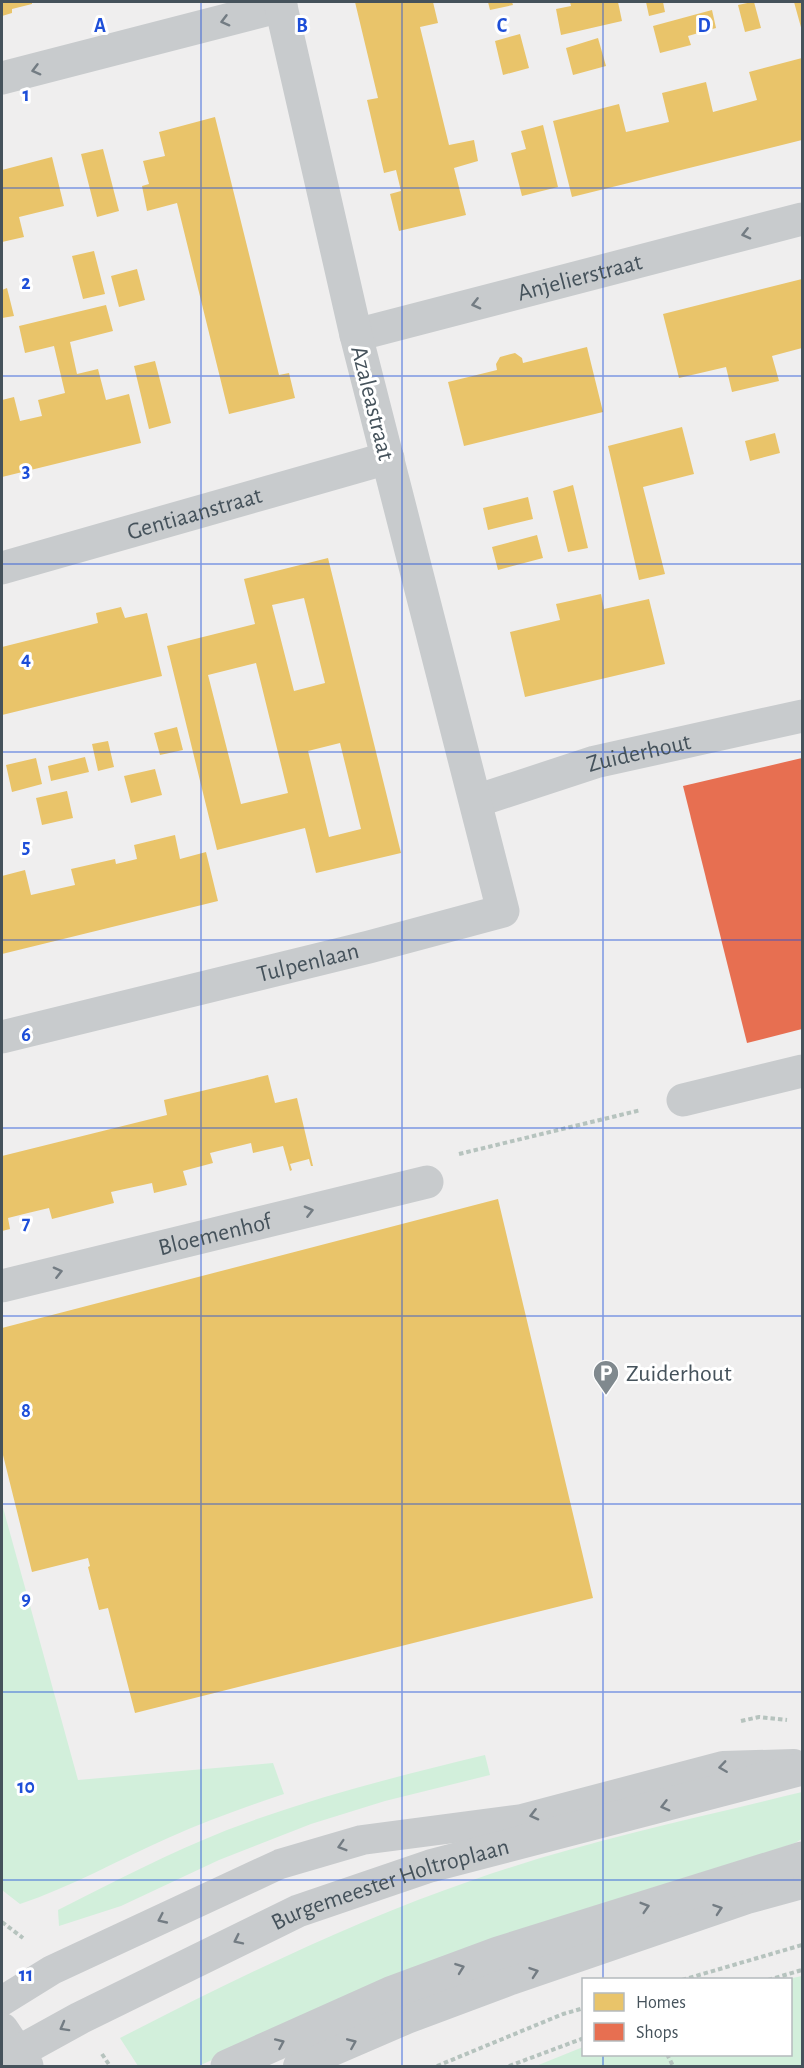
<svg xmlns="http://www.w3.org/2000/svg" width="804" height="2068" viewBox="0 0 804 2068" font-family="'Alegreya Sans',sans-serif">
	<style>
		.green { fill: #d2efdb }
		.homes { fill: #e9c46a; fill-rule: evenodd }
		.shops { fill: #e76f51 }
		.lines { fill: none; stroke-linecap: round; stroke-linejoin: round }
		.path { stroke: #b6c3be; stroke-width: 4; stroke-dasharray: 4.5 3; stroke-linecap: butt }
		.service { stroke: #c8cbcd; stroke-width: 30 }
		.pedestrian { stroke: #c8cbcd; stroke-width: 33 }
		.minor { stroke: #c8cbcd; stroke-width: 33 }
		.tertiary { stroke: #c8cbcd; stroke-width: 33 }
		.oneway { stroke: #737c83 }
		.grid { fill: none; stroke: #1d4ed8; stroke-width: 1.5; stroke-opacity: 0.55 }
		.labels { text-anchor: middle; stroke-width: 6; stroke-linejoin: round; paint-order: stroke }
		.street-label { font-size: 24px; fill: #45525b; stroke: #fff }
		.poi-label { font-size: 24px; fill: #45525b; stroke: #fff; text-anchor: start }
		.grid-label { font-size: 20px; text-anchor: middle; font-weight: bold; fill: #1d4ed8; stroke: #fff; stroke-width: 6; stroke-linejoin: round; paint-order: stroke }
	</style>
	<rect width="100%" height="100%" fill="#efeeee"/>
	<path class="green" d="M 2,1504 L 78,1780 L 273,1763 L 284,1794 C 245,1807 206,1821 168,1838 C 118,1860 71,1887 20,1904 L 2,1890 Z
		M 485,1755 L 490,1775 L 385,1801 L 311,1824 L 219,1860 L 121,1906 L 59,1926 L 58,1910 C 113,1882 169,1853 227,1830 C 311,1798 398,1776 485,1755 Z
		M 802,1792 L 802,1839 L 795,1843 L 256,2039 L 199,2066 L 138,2066 L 120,2038 C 235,1979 351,1922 473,1880 C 580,1842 692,1819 802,1792 Z
		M 802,1976 L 802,2066 L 536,2066 L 583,2047 L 584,2054 L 790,2054 L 790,1980 L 788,1979 Z"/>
	<path class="homes" d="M 2,2 L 32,2 L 32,4 L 12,9 L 12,13 L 2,16 Z
		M 355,2 L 433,2 L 438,23 L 420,27 L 449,145 L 474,140 L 478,161 L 454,168 L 466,215 L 399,231 L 390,194 L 401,191 L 396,170 L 384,173 L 367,100 L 378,98 Z
		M 488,2 L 512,2 L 513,5 L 490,10 Z
		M 570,2 L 618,2 L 622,21 L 561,35 L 556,9 L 571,6 Z
		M 646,2 L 663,2 L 665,12 L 649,16 Z
		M 752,2 L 754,2 L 761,28 L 745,32 L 738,5 Z
		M 794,2 L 802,2 L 802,31 Z
		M 712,10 L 716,28 L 688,36 L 691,45 L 660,53 L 653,26 Z
		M 520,34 L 529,68 L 503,75 L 495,41 Z
		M 598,38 L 606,66 L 573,75 L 566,48 Z
		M 802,58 L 802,140 L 572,197 L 553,121 L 619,104 L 626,132 L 669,122 L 662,93 L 706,82 L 713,112 L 757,100 L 749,72 Z
		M 215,117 L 279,375 L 289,373 L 295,398 L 229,414 L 177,203 L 147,211 L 142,186 L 149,184 L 143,161 L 165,156 L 159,132 Z
		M 543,125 L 558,187 L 522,196 L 511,153 L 526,149 L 521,131 Z
		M 103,149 L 119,211 L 97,217 L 81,154 Z
		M 52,157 L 64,206 L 19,217 L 24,237 L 2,242 L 2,170 Z
		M 94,251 L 105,294 L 83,299 L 72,256 Z
		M 137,269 L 145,300 L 119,307 L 111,276 Z
		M 802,279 L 802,348 L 772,356 L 779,381 L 732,392 L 726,367 L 679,378 L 663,314 Z
		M 7,288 L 14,316 L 2,318 L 2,290 Z
		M 106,305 L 113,331 L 70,342 L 77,374 L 98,369 L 106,400 L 129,394 L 141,443 L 2,477 L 2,400 L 14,397 L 20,421 L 42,416 L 38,400 L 65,393 L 54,346 L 25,353 L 19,326 Z
		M 587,347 L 603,412 L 464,446 L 448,382 L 497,370 L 496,364 L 500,357 L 515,353 L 522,358 L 523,363 Z
		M 155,361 L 171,423 L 149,429 L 134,366 Z
		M 682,427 L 694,474 L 643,487 L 665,574 L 639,580 L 608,446 Z
		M 775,433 L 780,453 L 750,461 L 745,441 Z
		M 573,485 L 588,548 L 568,552 L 553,491 Z
		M 528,497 L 533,519 L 488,530 L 483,508 Z
		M 537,535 L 543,558 L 498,570 L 492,547 Z
		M 328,558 L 401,853 L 316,873 L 305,828 L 217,850 L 167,646 L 255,624 L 244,579 ZM 304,598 L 325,683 L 294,691 L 272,605 ZM 256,663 L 288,793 L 241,804 L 208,675 ZM 340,743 L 361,829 L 329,837 L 308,751 Z
		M 601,594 L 604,609 L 649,599 L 665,664 L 525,697 L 510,632 L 560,620 L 556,604 Z
		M 121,607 L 125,618 L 147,613 L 162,676 L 2,715 L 2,647 L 98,623 L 96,613 Z
		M 177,727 L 183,750 L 160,755 L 154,733 Z
		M 108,741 L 114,767 L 98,771 L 92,744 Z
		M 85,757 L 89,772 L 51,781 L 48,766 Z
		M 36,758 L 42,784 L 12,792 L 6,765 Z
		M 155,769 L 162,795 L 131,803 L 124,776 Z
		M 67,791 L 73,818 L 42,825 L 36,798 Z
		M 175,835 L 180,859 L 206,852 L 218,901 L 2,954 L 2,876 L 25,870 L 31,895 L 75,885 L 71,869 L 115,859 L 116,864 L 137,859 L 134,845 Z
		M 268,1075 L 275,1103 L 297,1098 L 313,1166 L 311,1166 L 309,1159 L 290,1164 L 292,1170 L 290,1171 L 283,1146 L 253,1153 L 251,1143 L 210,1153 L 213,1163 L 183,1171 L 187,1185 L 154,1193 L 152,1183 L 111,1192 L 114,1203 L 52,1219 L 49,1208 L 28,1213 L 8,1218 L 10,1229 L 2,1231 L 2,1156 L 167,1115 L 164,1100 Z
		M 498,1199 L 593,1598 L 135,1713 L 108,1608 L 99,1610 L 88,1567 L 90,1566 L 88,1558 L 32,1572 L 2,1451 L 2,1328 Z"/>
	<path class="shops" d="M 802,758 L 802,1029 L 747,1043 L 683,786 Z"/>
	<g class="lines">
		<path class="path" d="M 459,1154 L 641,1110
			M 741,1721 L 759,1717 L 787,1720
			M 2,1922 L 23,1938
			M 682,1980 L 802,1945
			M 768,1980 L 802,1970
			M 102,2054 L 110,2066
			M 667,2054 L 673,2066
			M 437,2066 L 563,2014 L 584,2008
			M 509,2066 L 584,2038"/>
		<path class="service" d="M 2,2001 L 52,1970 L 280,1864 L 362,1840 L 522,1819 L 723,1766 L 794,1764
			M 298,2066 L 407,2019 L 511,1980 L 747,1899 L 802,1884"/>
		<path class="pedestrian" d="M 683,1100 L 802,1071"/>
		<g class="minor">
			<path d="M 2,78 L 281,6"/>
			<path id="s1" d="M 356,335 L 802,219"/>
			<path id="s2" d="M 2,568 L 388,458"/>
			<path id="s3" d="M 476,801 L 595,762 L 802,716"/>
			<path id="s4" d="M 2,1037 L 369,947 L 503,911 L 356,335 L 280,2"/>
			<path id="s5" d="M 2,1286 L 427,1182"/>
		</g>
		<g class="tertiary">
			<path d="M 2,2029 L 27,2066"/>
			<path id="s6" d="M 2,2061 L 80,2018 L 298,1911 L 430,1866 L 802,1769"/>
			<path d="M 227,2066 L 390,1993 L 498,1953 L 802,1858"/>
		</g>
	</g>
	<defs><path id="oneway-chevron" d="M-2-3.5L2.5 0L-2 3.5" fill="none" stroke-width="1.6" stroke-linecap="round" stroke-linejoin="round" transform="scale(1.5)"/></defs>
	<g class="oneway">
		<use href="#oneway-chevron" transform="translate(225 21) rotate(165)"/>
		<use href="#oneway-chevron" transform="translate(36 70) rotate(165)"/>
		<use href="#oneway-chevron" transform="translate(746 234) rotate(166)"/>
		<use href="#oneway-chevron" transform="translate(476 304) rotate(166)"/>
		<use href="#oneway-chevron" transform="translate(309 1211) rotate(-14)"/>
		<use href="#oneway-chevron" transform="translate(58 1272) rotate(-14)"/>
		<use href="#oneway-chevron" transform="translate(723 1767) rotate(172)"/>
		<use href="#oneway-chevron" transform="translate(665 1806) rotate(165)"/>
		<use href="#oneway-chevron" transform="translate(534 1815) rotate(166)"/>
		<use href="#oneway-chevron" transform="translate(342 1846) rotate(163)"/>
		<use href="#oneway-chevron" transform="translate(645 1907) rotate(-17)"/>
		<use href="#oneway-chevron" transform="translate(718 1909) rotate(-19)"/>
		<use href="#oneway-chevron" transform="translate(162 1919) rotate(155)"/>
		<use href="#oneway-chevron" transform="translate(238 1940) rotate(154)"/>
		<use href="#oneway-chevron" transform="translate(460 1968) rotate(-20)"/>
		<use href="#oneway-chevron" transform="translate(534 1972) rotate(-19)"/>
		<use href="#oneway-chevron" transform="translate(64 2027) rotate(151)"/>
		<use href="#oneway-chevron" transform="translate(280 2043) rotate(-24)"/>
		<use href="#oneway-chevron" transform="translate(352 2043) rotate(-23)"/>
	</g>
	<path class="grid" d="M 201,2 L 201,2066M 402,2 L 402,2066M 603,2 L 603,1980M 2,188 L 802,188M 2,376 L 802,376M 2,564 L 802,564M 2,752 L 802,752M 2,940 L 802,940M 2,1128 L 802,1128M 2,1316 L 802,1316M 2,1504 L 802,1504M 2,1692 L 802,1692M 2,1880 L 802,1880M 603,2054 L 603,2066"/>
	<defs>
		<g id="parking-pin" transform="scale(1.35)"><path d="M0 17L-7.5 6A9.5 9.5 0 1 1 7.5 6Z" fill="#80898e" stroke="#fff"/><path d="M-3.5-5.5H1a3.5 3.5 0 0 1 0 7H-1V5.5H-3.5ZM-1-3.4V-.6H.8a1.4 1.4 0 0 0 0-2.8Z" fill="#fff"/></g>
	</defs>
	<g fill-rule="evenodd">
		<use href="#parking-pin" x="606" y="1373"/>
	</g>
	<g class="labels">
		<g class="street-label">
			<text dy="8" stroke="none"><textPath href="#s1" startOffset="231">Anjelierstraat</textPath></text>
			<text transform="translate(373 403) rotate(76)" y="8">Azaleastraat</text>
			<text dy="8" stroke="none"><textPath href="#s2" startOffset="200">Gentiaanstraat</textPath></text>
			<text dy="8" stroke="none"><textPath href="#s3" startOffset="170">Zuiderhout</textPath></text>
			<text dy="8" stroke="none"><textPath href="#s4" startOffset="315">Tulpenlaan</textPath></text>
			<text dy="8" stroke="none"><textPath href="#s5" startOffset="219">Bloemenhof</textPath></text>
			<text dy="8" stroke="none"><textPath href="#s6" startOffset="428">Burgemeester Holtroplaan</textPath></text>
		</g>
		<g class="poi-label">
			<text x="626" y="1381">Zuiderhout</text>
		</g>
	</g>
	<g class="grid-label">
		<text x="100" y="32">A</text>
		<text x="302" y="32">B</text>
		<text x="502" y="32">C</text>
		<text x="704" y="32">D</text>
		<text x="26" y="101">1</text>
		<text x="26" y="289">2</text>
		<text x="26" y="477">3</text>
		<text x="26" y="665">4</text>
		<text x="26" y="853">5</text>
		<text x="26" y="1041">6</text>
		<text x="26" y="1229">7</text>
		<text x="26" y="1417">8</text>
		<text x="26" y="1605">9</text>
		<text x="26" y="1793">10</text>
		<text x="26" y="1981">11</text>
	</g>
	<rect width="804" height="2068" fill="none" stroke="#45525b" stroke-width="6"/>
	<rect x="582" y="1978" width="210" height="78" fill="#ffffff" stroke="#b5babd" stroke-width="1.5"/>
	<rect x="594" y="1993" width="30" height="18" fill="#e9c46a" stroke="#b5babd" stroke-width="1.5"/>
	<text x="636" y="2008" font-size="18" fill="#45525b">Homes</text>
	<rect x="594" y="2023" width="30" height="18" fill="#e76f51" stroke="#b5babd" stroke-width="1.5"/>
	<text x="636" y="2038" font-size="18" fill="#45525b">Shops</text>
</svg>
